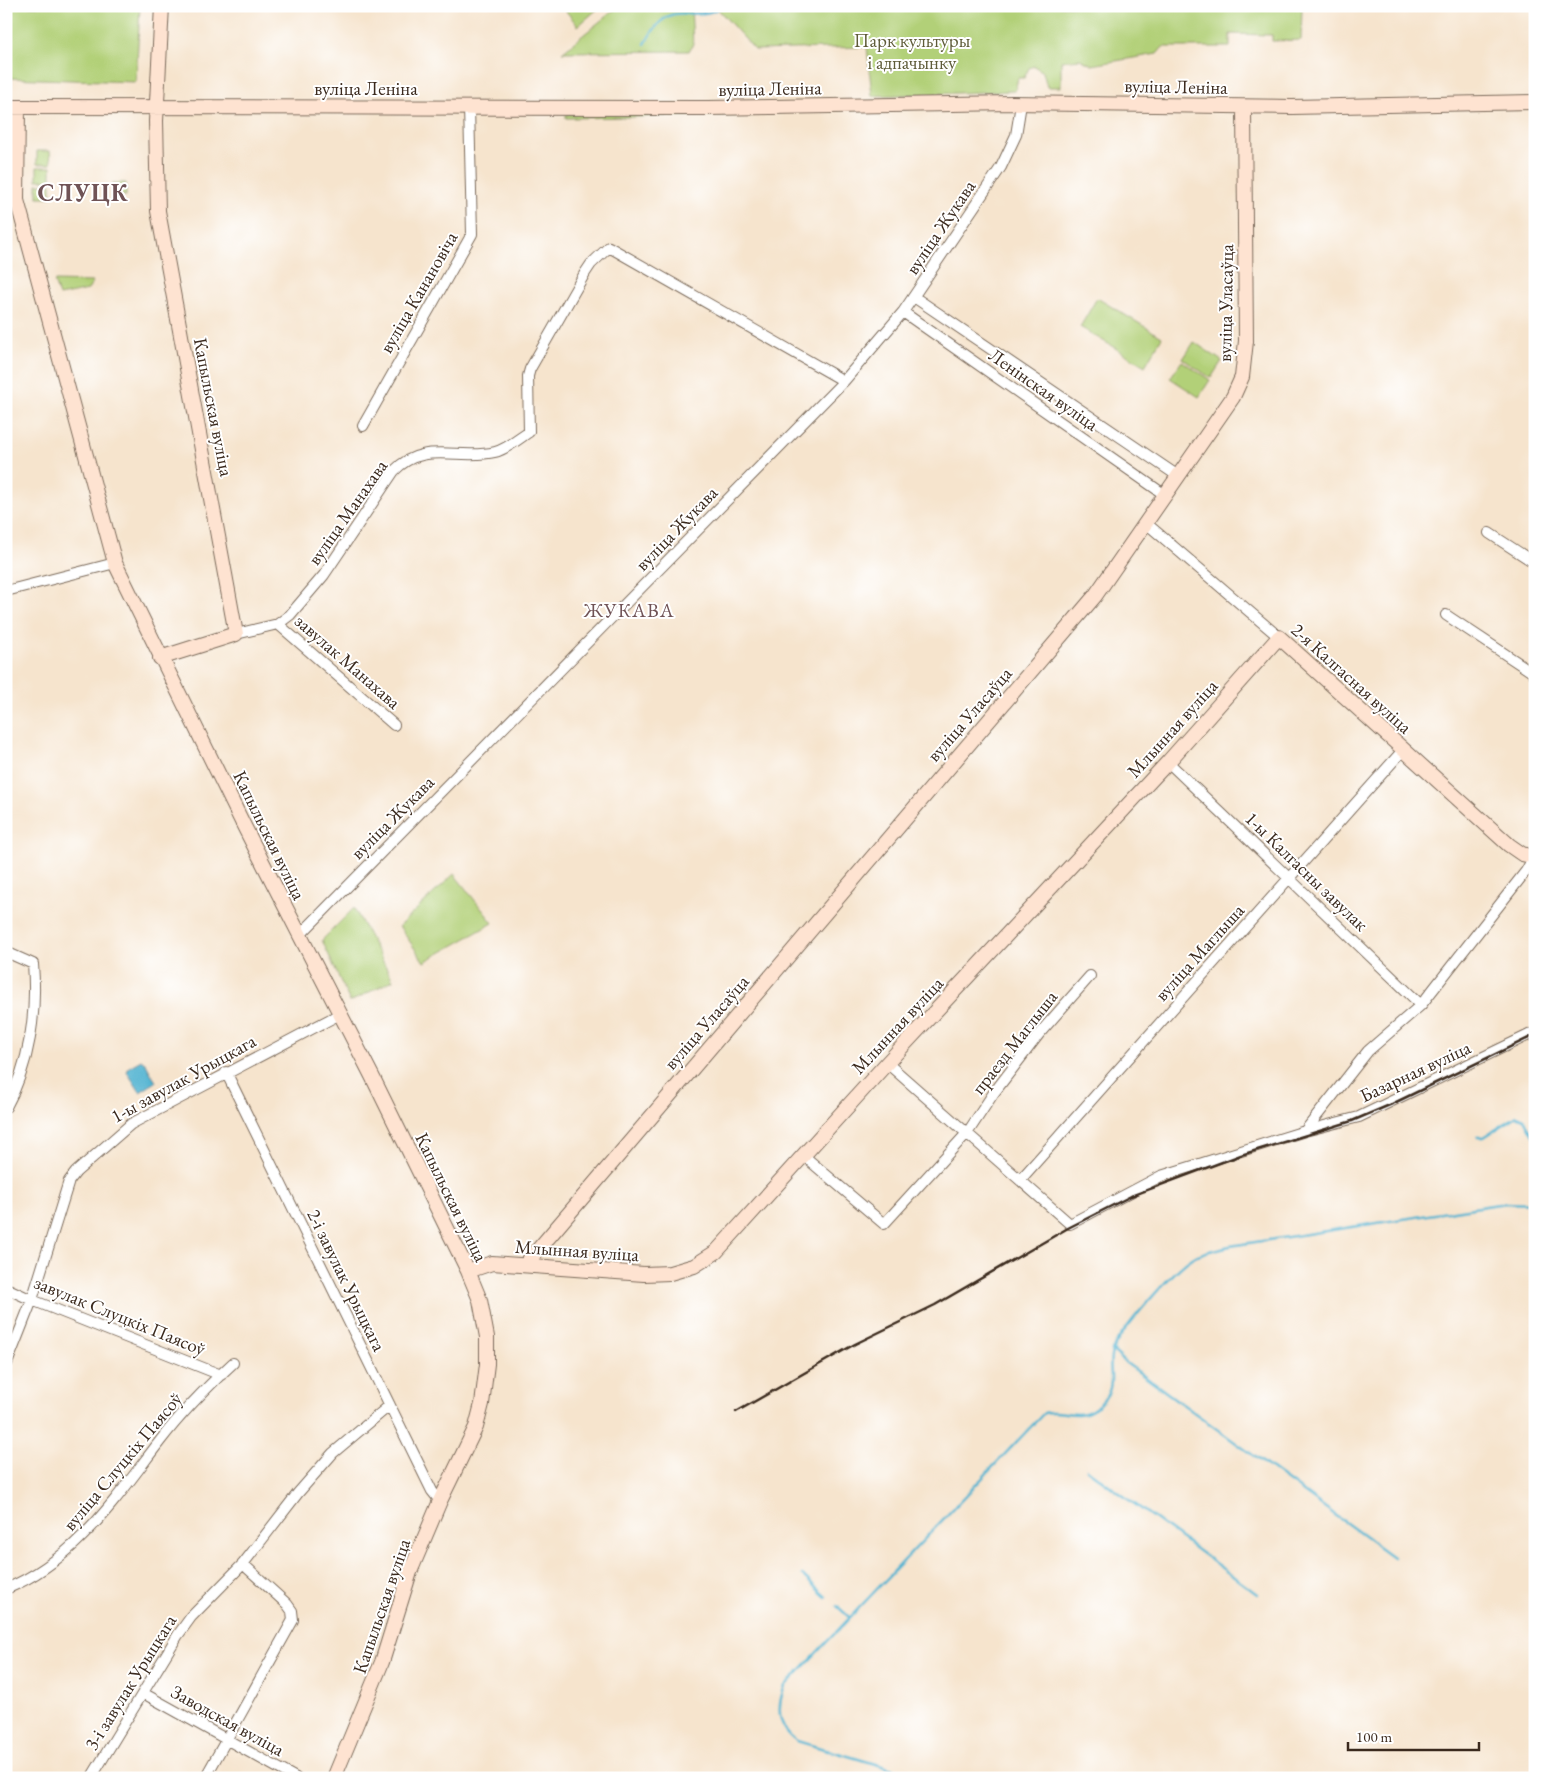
<svg xmlns="http://www.w3.org/2000/svg" width="1541" height="1784" viewBox="0 0 1541 1784" font-family="'EB Garamond',serif">
	<style>
		.green { fill: #b2d078; stroke: #767d4b }
		.water { fill: #52b4d1; stroke: #466f78 }
		.lines { fill: none; stroke-linecap: round; stroke-linejoin: round }
		.stream { stroke: #52b4d1; stroke-width: 2.5 }
		.street-casing { stroke: #7c6b5b; stroke-width: 12 }
		.secondary-casing { stroke: #7c6b5b; stroke-width: 16 }
		.street { stroke: #fff; stroke-width: 10 }
		.secondary { stroke: #fee3d1; stroke-width: 14 }
		.rail { stroke: #3b2a1e; stroke-width: 2.5 }
		.labels { text-anchor: middle; stroke-width: 4; stroke-linejoin: round; paint-order: stroke }
		.park-label { font-size: 19px; fill: #5f5c39; stroke: #fff }
		.street-label { font-size: 19px; fill: #3b2a1e; stroke: #fff }
		.neighbourhood-label { font-size: 20px; letter-spacing: 1px; fill: #705356; stroke: #fff }
		.district-label { font-size: 24px; font-weight: bold; letter-spacing: 1px; fill: #705356; stroke: #fff }
	</style>
	<rect width="100%" height="100%" fill="#fff"/>
	<filter id="ink" filterUnits="userSpaceOnUse"><feTurbulence type="fractalNoise" baseFrequency=".02" numOctaves="2"/><feDisplacementMap in="SourceGraphic" scale="10" xChannelSelector="R" yChannelSelector="G"/><feConvolveMatrix kernelMatrix="1 2 1 2 8 2 1 2 1" color-interpolation-filters="sRGB"/></filter>
	<filter id="wash" filterUnits="userSpaceOnUse"><feTurbulence type="fractalNoise" baseFrequency=".0096" numOctaves="4" result="noise"/><feDisplacementMap in="SourceGraphic" scale="20" xChannelSelector="R" yChannelSelector="G"/><feGaussianBlur stdDeviation="1.12" result="paint"/><feColorMatrix in="noise" values="0 0 0 0 0 0 0 0 0 0 0 0 0 0 0 0 0 1.4 0 .05"/><feComposite in="paint" operator="in"/></filter>
	<g filter="url(#wash)">
		<rect width="100%" height="100%" fill="#f6e4cd"/>
		<path class="green" d="M 6,6 L 140,6 L 136,82 L 6,78 Z
			M 562,6 L 601,6 L 578,26 Z
			M 619,6 L 691,6 L 693,44 L 689,51 L 562,52 Z
			M 715,6 L 1302,6 L 1301,40 L 1272,41 L 1272,35 L 1230,34 L 1230,47 L 1163,47 L 1157,54 L 1092,65 L 1080,59 L 1061,61 L 1061,87 L 1047,87 L 1043,72 L 1034,66 L 1029,68 L 1024,78 L 1018,78 L 1015,91 L 872,96 L 867,47 L 755,50 Z
			M 753,112 L 753,115 L 566,118 L 566,114 Z
			M 37,151 L 50,151 L 51,164 L 37,164 Z
			M 37,167 L 51,167 L 51,180 L 37,180 Z
			M 113,183 L 126,183 L 126,196 L 113,195 Z
			M 37,184 L 51,184 L 51,197 L 37,197 Z
			M 54,281 L 93,282 L 88,290 L 59,296 Z
			M 1097,298 L 1162,337 L 1145,366 L 1080,327 Z
			M 1194,342 L 1222,361 L 1211,378 L 1183,359 Z
			M 1182,361 L 1210,380 L 1199,397 L 1170,378 Z
			M 454,874 L 493,923 L 424,962 L 399,926 Z
			M 354,908 L 393,980 L 350,1002 L 322,940 Z"/>
		<path class="water" d="M 141,1060 L 146,1064 L 156,1082 L 140,1092 L 127,1072 L 129,1067 Z"/>
		<g class="lines">
			<path class="stream" d="M 645,44 C 650,34 660,19 671,15 C 687,10 706,19 721,6
				M 1478,1137 L 1484,1137 L 1517,1116 L 1524,1119 L 1535,1139
				M 1112,1350 L 1126,1363 L 1393,1557
				M 1087,1469 L 1257,1594
				M 802,1575 L 826,1597
				M 837,1606 L 849,1617
				M 923,1778 L 797,1741 C 777,1727 776,1708 785,1686 L 1044,1413 C 1061,1408 1079,1421 1095,1408 C 1123,1387 1104,1369 1113,1349 C 1123,1328 1174,1269 1194,1257 C 1204,1251 1218,1249 1230,1246 L 1505,1203 L 1535,1204"/>
		</g>
	</g>
	<g filter="url(#ink)">
		<g class="lines">
			<g class="street-casing">
				<path id="street" d="M 914,297 L 1178,476
					M 903,312 L 1165,495
					M 363,426 L 472,234 L 469,106
					M 1146,523 L 1279,637
					M 1489,533 L 1535,563
					M 6,591 L 115,563
					M 1446,615 L 1535,674
					M 278,624 L 394,725
					M 236,634 L 278,624 L 290,615 L 324,575 L 394,471 C 423,440 459,461 495,452 C 507,449 518,439 529,432 L 528,376 L 530,369 L 585,273 L 591,264 L 609,247 L 844,381
					M 1168,762 L 1421,1005
					M 299,936 L 844,381 L 903,312 L 1001,167 L 1016,135 L 1021,104
					M 6,952 L 33,964 C 37,1012 30,1064 6,1107
					M 887,1063 L 1070,1224 L 1161,1176 L 1305,1131 L 1368,1051 L 1421,1005 L 1526,871 L 1533,858
					M 226,1072 L 432,1491 L 440,1501
					M 1305,1131 L 1359,1117 L 1535,1032
					M 804,1156 L 884,1224 L 968,1132 L 993,1094 L 1039,1034 L 1090,976
					M 1021,1179 L 1404,749
					M 6,1288 L 32,1300 L 221,1375
					M 6,1366 L 32,1300 L 69,1181 L 76,1172 L 131,1124 L 340,1014
					M 6,1589 C 76,1560 116,1498 160,1441 C 182,1412 207,1387 233,1363
					M 143,1693 L 296,1778
					M 91,1778 L 178,1635 L 191,1617 L 243,1564 L 298,1493 L 333,1453 L 389,1406
					M 205,1778 L 293,1620 L 292,1611 L 287,1604 L 243,1564"/>
			</g>
			<g class="secondary-casing">
				<path id="secondary" d="M 6,107 L 708,108 L 1012,103 L 1292,107 L 1535,102
					M 18,107 L 17,200 L 115,563 L 245,828 L 372,1076 L 468,1271 L 480,1300 L 487,1337 L 487,1364 L 482,1404 L 476,1427 L 440,1501 L 410,1572 L 382,1662 L 334,1778
					M 160,658 L 236,634 L 158,211 L 156,121 L 162,6
					M 525,1265 L 1095,596 L 1233,397 L 1242,377 L 1246,341 L 1244,107
					M 468,1271 L 492,1263 L 644,1274 L 670,1273 L 694,1266 L 716,1252 L 887,1063 L 1168,762 L 1279,637 L 1509,845 L 1522,854 L 1535,857"/>
			</g>
			<use href="#street" class="street"/>
			<use href="#secondary" class="secondary"/>
			<path class="rail" d="M 736,1412 L 855,1344 L 935,1305 L 1068,1228 L 1131,1196 L 1241,1155 L 1352,1121 L 1392,1104 L 1535,1035"/>
		</g>
	</g>
	<g class="labels">
		<g class="park-label">
			<text x="912" y="47">Парк культуры<tspan x="912" dy="22">і адпачынку</tspan></text>
		</g>
		<g class="street-label">
			<text transform="translate(1176 86) rotate(1)" y="7">вуліца Леніна</text>
			<text x="366" y="95">вуліца Леніна</text>
			<text transform="translate(770 88) rotate(-1)" y="7">вуліца Леніна</text>
			<text transform="translate(940 227) rotate(-56)" y="7">вуліца Жукава</text>
			<text transform="translate(418 292) rotate(-60)" y="7">вуліца Канановіча</text>
			<text transform="translate(1225 303) rotate(-89)" y="7">вуліца Уласаўца</text>
			<text transform="translate(1044 389) rotate(35)" y="7">Ленінская вуліца</text>
			<text transform="translate(214 407) rotate(79)" y="7">Капыльская вуліца</text>
			<text transform="translate(347 512) rotate(-55)" y="7">вуліца Манахава</text>
			<text transform="translate(676 528) rotate(-46)" y="7">вуліца Жукава</text>
			<text transform="translate(348 661) rotate(41)" y="7">завулак Манахава</text>
			<text transform="translate(1352 678) rotate(42)" y="7">2-я Калгасная вуліца</text>
			<text transform="translate(969 714) rotate(-49)" y="7">вуліца Уласаўца</text>
			<text transform="translate(1172 728) rotate(-48)" y="7">Млынная вуліца</text>
			<text transform="translate(392 817) rotate(-45)" y="7">вуліца Жукава</text>
			<text transform="translate(270 835) rotate(64)" y="7">Капыльская вуліца</text>
			<text transform="translate(1307 871) rotate(44)" y="7">1-ы Калгасны завулак</text>
			<text transform="translate(1199 952) rotate(-48)" y="7">вуліца Маглыша</text>
			<text transform="translate(706 1022) rotate(-49)" y="7">вуліца Уласаўца</text>
			<text transform="translate(897 1025) rotate(-47)" y="7">Млынная вуліца</text>
			<text transform="translate(1014 1042) rotate(-52)" y="7">праезд Маглыша</text>
			<text transform="translate(1415 1071) rotate(-25)" y="7">Базарная вуліца</text>
			<text transform="translate(183 1078) rotate(-29)" y="7">1-ы завулак Урыцкага</text>
			<text transform="translate(452 1197) rotate(64)" y="7">Капыльская вуліца</text>
			<text transform="translate(577 1250) rotate(4)" y="7">Млынная вуліца</text>
			<text transform="translate(347 1280) rotate(64)" y="7">2-і завулак Урыцкага</text>
			<text transform="translate(120 1315) rotate(22)" y="7">завулак Слуцкіх Паясоў</text>
			<text transform="translate(122 1461) rotate(-50)" y="7">вуліца Слуцкіх Паясоў</text>
			<text transform="translate(381 1606) rotate(-71)" y="7">Капыльская вуліца</text>
			<text transform="translate(130 1682) rotate(-58)" y="7">3-і завулак Урыцкага</text>
			<text transform="translate(228 1720) rotate(29)" y="7">Заводская вуліца</text>
		</g>
		<g class="neighbourhood-label">
			<text x="629" y="617">ЖУКАВА</text>
		</g>
		<g class="district-label">
			<text x="83" y="201">СЛУЦК</text>
		</g>
	</g>
	<rect width="1541" height="1784" fill="none" stroke="#fff" stroke-width="25"/>
	<path d="M1348 1742v8h131v-8" fill="none" stroke="#3b2a1e" stroke-width="2.5"/>
	<text x="1356" y="1742" font-size="15" fill="#3b2a1e" stroke="#ffffff" stroke-width="4" paint-order="stroke">100 m</text>
</svg>
